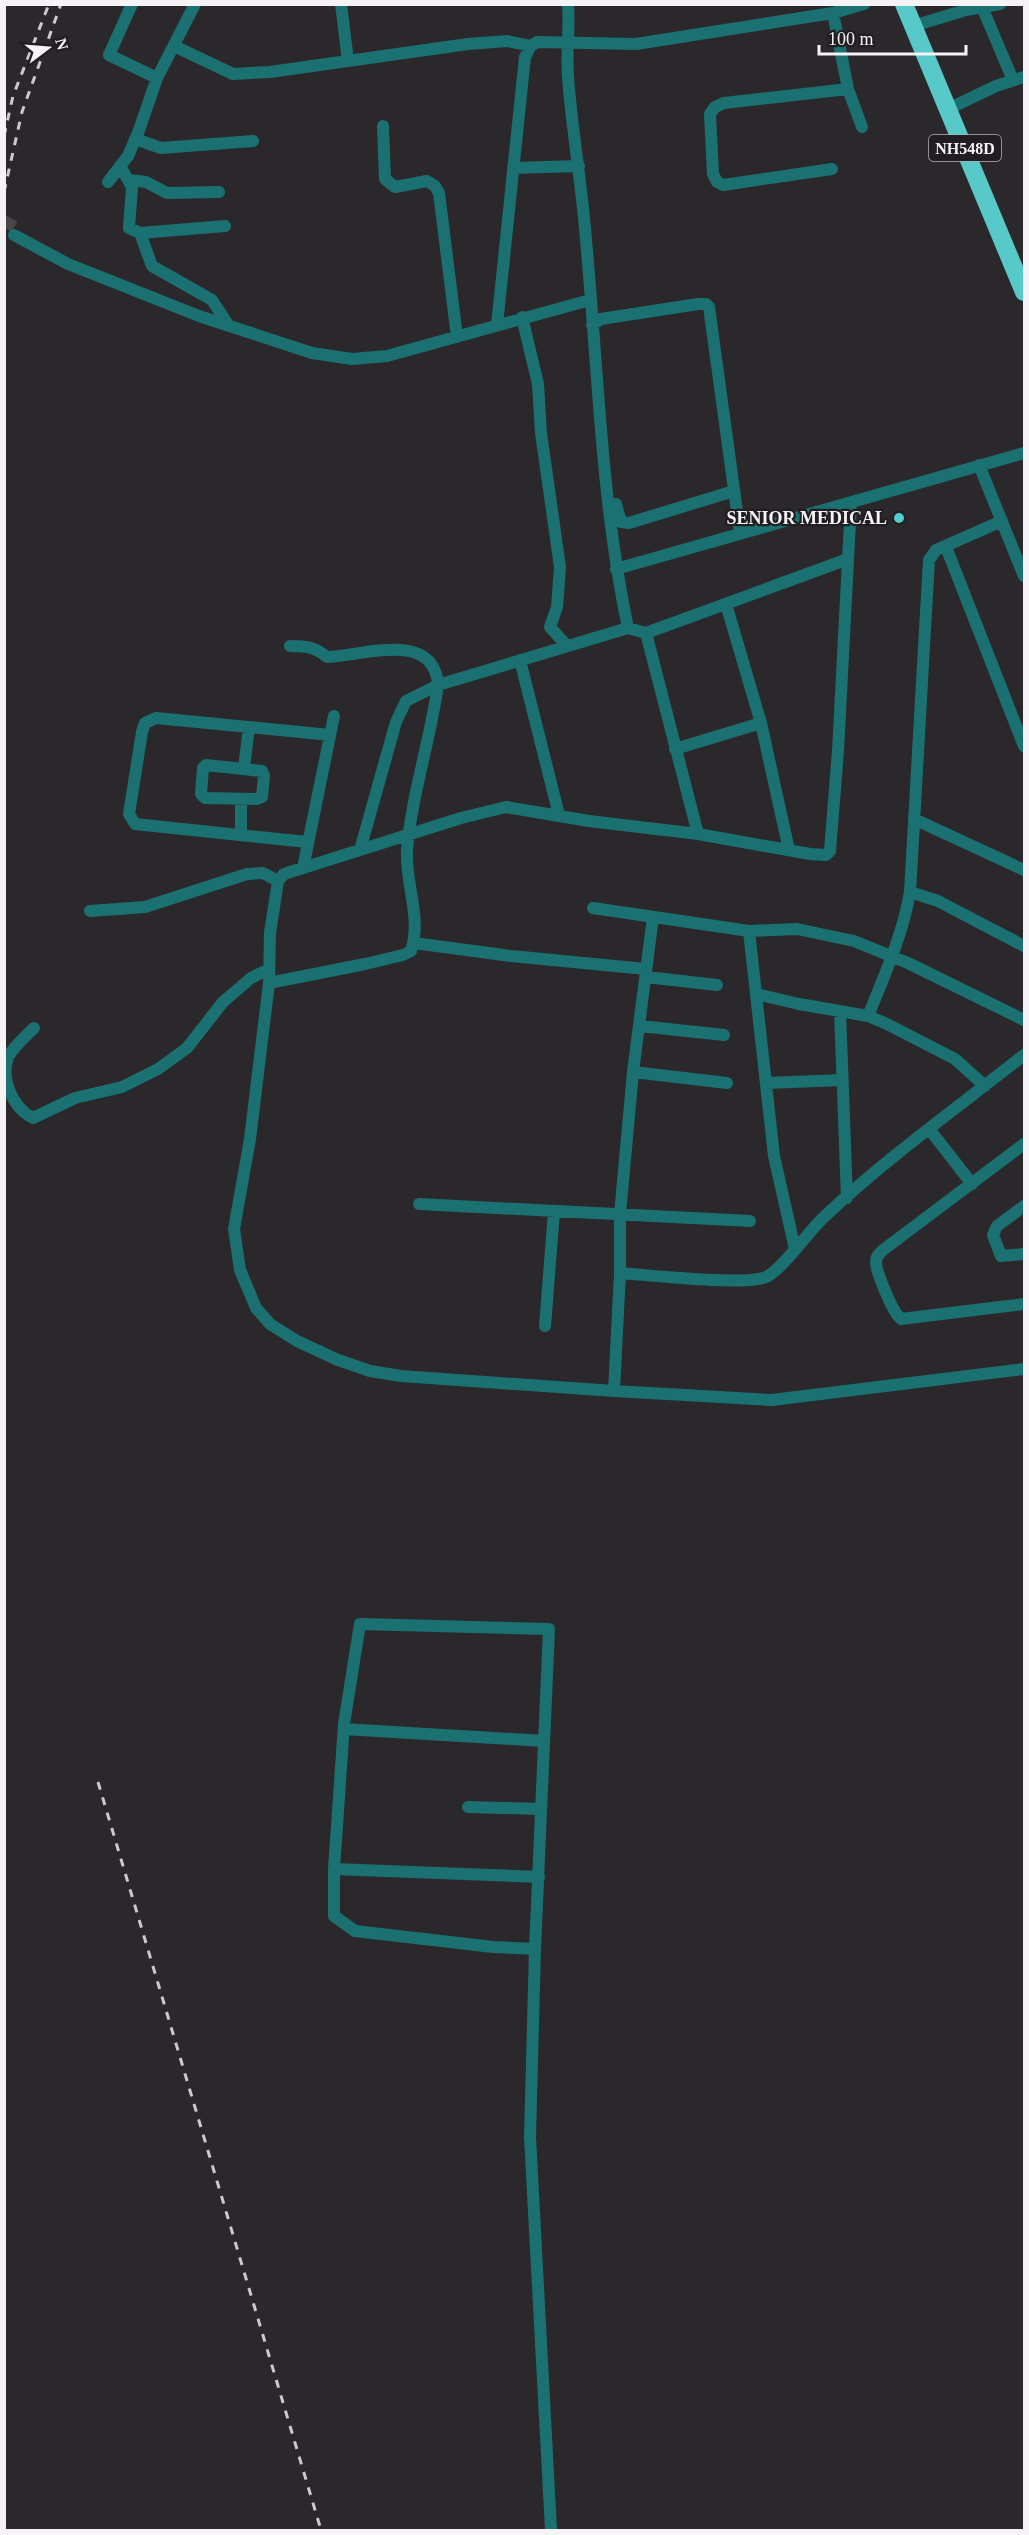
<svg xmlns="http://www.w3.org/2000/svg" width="1029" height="2535" viewBox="0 0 1029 2535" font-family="'Times New Roman',serif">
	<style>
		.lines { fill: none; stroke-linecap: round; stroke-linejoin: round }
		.minor-tunnel { stroke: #49464a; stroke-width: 12; stroke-dasharray: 12 6; stroke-linecap: butt }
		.minor { stroke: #1b7171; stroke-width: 12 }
		.highway { stroke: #56c9c8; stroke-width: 18 }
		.rail { stroke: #cccacc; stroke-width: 3; stroke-dasharray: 8 8; stroke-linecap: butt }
		.poi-dot { fill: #52cdcc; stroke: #211e22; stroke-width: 2 }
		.labels { text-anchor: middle; stroke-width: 4.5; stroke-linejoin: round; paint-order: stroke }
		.shield { fill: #211e22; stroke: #b5b3b6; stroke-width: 1.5 }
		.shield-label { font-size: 16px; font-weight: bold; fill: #f5f3f5 }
		.poi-label { font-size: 18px; font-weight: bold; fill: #f5f3f5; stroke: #211e22; text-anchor: end }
	</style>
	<rect width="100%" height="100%" fill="#2b282c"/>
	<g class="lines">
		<path class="minor-tunnel" d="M 4,221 L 17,228"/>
		<path class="minor" d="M 132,4 L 109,55 L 157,78
			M 341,4 L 348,61
			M 568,4 C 570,29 566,52 568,77 C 572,132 582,185 586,240 C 598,369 601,501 628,628
			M 982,7 L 1013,80
			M 833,13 L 848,89 L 862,127
			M 913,26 L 966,10 L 1000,4
			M 174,46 L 233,74 L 270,72 L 468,44 L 507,41 L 531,46
			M 948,109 L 996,86 L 1024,77
			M 383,126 L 385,179 L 395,187 L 427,181 L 435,186 L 439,193 L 457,337
			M 135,139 L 161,148 L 253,141
			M 120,166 L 132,187 L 129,228 L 140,233 L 225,226
			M 513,168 L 579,166
			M 832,169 L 723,185 L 717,182 L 713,174 L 710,114 L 715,107 L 724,103 L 848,89
			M 129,180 L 146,182 L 167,193 L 219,192
			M 108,182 L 128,156 L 138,133 L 157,78 L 195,4
			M 140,233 L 152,266 L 212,300 L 227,323
			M 14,235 L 68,264 L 199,316 L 312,353 L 352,359 L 387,356 L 590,300
			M 522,317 L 538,384 L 541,433 L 560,567 L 557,607 L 550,627 L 566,645
			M 497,325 L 525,57 L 531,46 L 537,42 L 636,44 L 833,13 L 864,4
			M 592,325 L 601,319 L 698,304 L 706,304 L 709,307 L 740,533
			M 979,465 L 1024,576
			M 851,503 L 838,751 L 830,851 L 826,855 L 810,854 L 698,834 L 589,821 L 506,807 L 461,818 L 284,874 L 278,881 L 270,933 L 269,983 L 250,1139 L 234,1229 L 240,1270 L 256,1308 L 270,1324 L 297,1341 L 338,1360 L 370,1371 L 401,1376 L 614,1391 L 772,1400 L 1024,1369
			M 616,504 L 621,522 L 629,523 L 734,491
			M 946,547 L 1024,746
			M 616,569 L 1024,453
			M 726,604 L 761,723 L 789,850
			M 646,633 L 698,834
			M 520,660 L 559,815
			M 675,749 L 761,723
			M 206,765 L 262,771 L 264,776 L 262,797 L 257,799 L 205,798 L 201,794 L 203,768 Z
			M 244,768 L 249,727
			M 914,819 L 1024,870
			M 241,835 L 241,799
			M 307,842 L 135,824 L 129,814 L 142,732 L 145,723 L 156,718 L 330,735
			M 360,850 L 396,722 L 406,701 L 438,685 L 628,628 L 646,633 L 848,559
			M 303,868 L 334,716
			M 910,892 L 938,901 L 1024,946
			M 593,908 L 749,931 L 797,929 L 854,941 L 908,963 L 1024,1020
			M 90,911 L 145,907 L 247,874 L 263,873 L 278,881
			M 749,931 L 774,1156 L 795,1249
			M 414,943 L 511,956 L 646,969
			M 646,977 L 717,985
			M 269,983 L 365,964 L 403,955 L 411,951 C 422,917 405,884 407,850 C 412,794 430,741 438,685 C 434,629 361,656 327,657 C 315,647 306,646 290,646
			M 756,994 L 799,1004 L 868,1016 L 887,1024 L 955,1059 L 985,1086
			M 840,1011 L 847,1198
			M 868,1016 C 884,977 903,934 910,892 L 929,560 L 936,550 L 1002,521
			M 640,1026 L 724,1035
			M 34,1028 C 25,1037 15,1045 8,1057 C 0,1079 13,1108 33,1118 L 75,1098 L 122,1087 L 158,1069 L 187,1048 L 223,1002 L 251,978 L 269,969
			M 633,1072 L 727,1083
			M 766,1083 L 842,1080
			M 930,1130 L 972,1184
			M 1024,1144 L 883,1250 C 879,1254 876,1256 876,1262 C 876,1272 893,1313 901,1319 L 1024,1304
			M 419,1204 L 750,1221
			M 1024,1206 L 997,1226 L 993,1235 L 1001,1256 L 1024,1254
			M 620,1273 C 649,1275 744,1286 766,1277 C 782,1270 808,1232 823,1218 C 885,1159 957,1108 1024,1055
			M 545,1326 L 554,1212
			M 614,1391 L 620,1273 L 620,1214 L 633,1072 L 653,917
			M 344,1729 L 544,1741
			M 468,1807 L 541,1809
			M 334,1869 L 539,1877
			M 535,1949 L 493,1947 L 355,1931 L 334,1916 L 334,1869 L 344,1724 L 360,1624 L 549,1629 L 535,1949 L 530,2137 L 551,2530"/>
		<path class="highway" d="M 904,4 L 1024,292"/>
		<path class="rail" d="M 4,136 L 13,96 L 49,4
			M 4,192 L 22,112 L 61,4
			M 98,1782 L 321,2530"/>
	</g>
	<circle class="poi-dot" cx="899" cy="518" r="6"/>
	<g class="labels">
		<rect class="shield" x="929" y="135" width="72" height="26" rx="4.5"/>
		<g class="shield-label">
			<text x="965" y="154">NH548D</text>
		</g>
		<g class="poi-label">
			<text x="887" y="524">SENIOR MEDICAL</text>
		</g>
	</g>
	<rect width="1029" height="2535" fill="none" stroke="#f5f3f5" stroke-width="12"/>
	<g transform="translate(48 48) rotate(74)" stroke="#211e22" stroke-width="4.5" paint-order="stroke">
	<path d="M0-4.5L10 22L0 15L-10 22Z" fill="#f5f3f5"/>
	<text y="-9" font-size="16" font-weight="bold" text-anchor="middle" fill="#f5f3f5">N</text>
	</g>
	<path d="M819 45v9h147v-9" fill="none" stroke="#f5f3f5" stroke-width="3"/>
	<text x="828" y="45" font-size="18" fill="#f5f3f5" stroke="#211e22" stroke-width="4.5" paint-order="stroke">100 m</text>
</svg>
